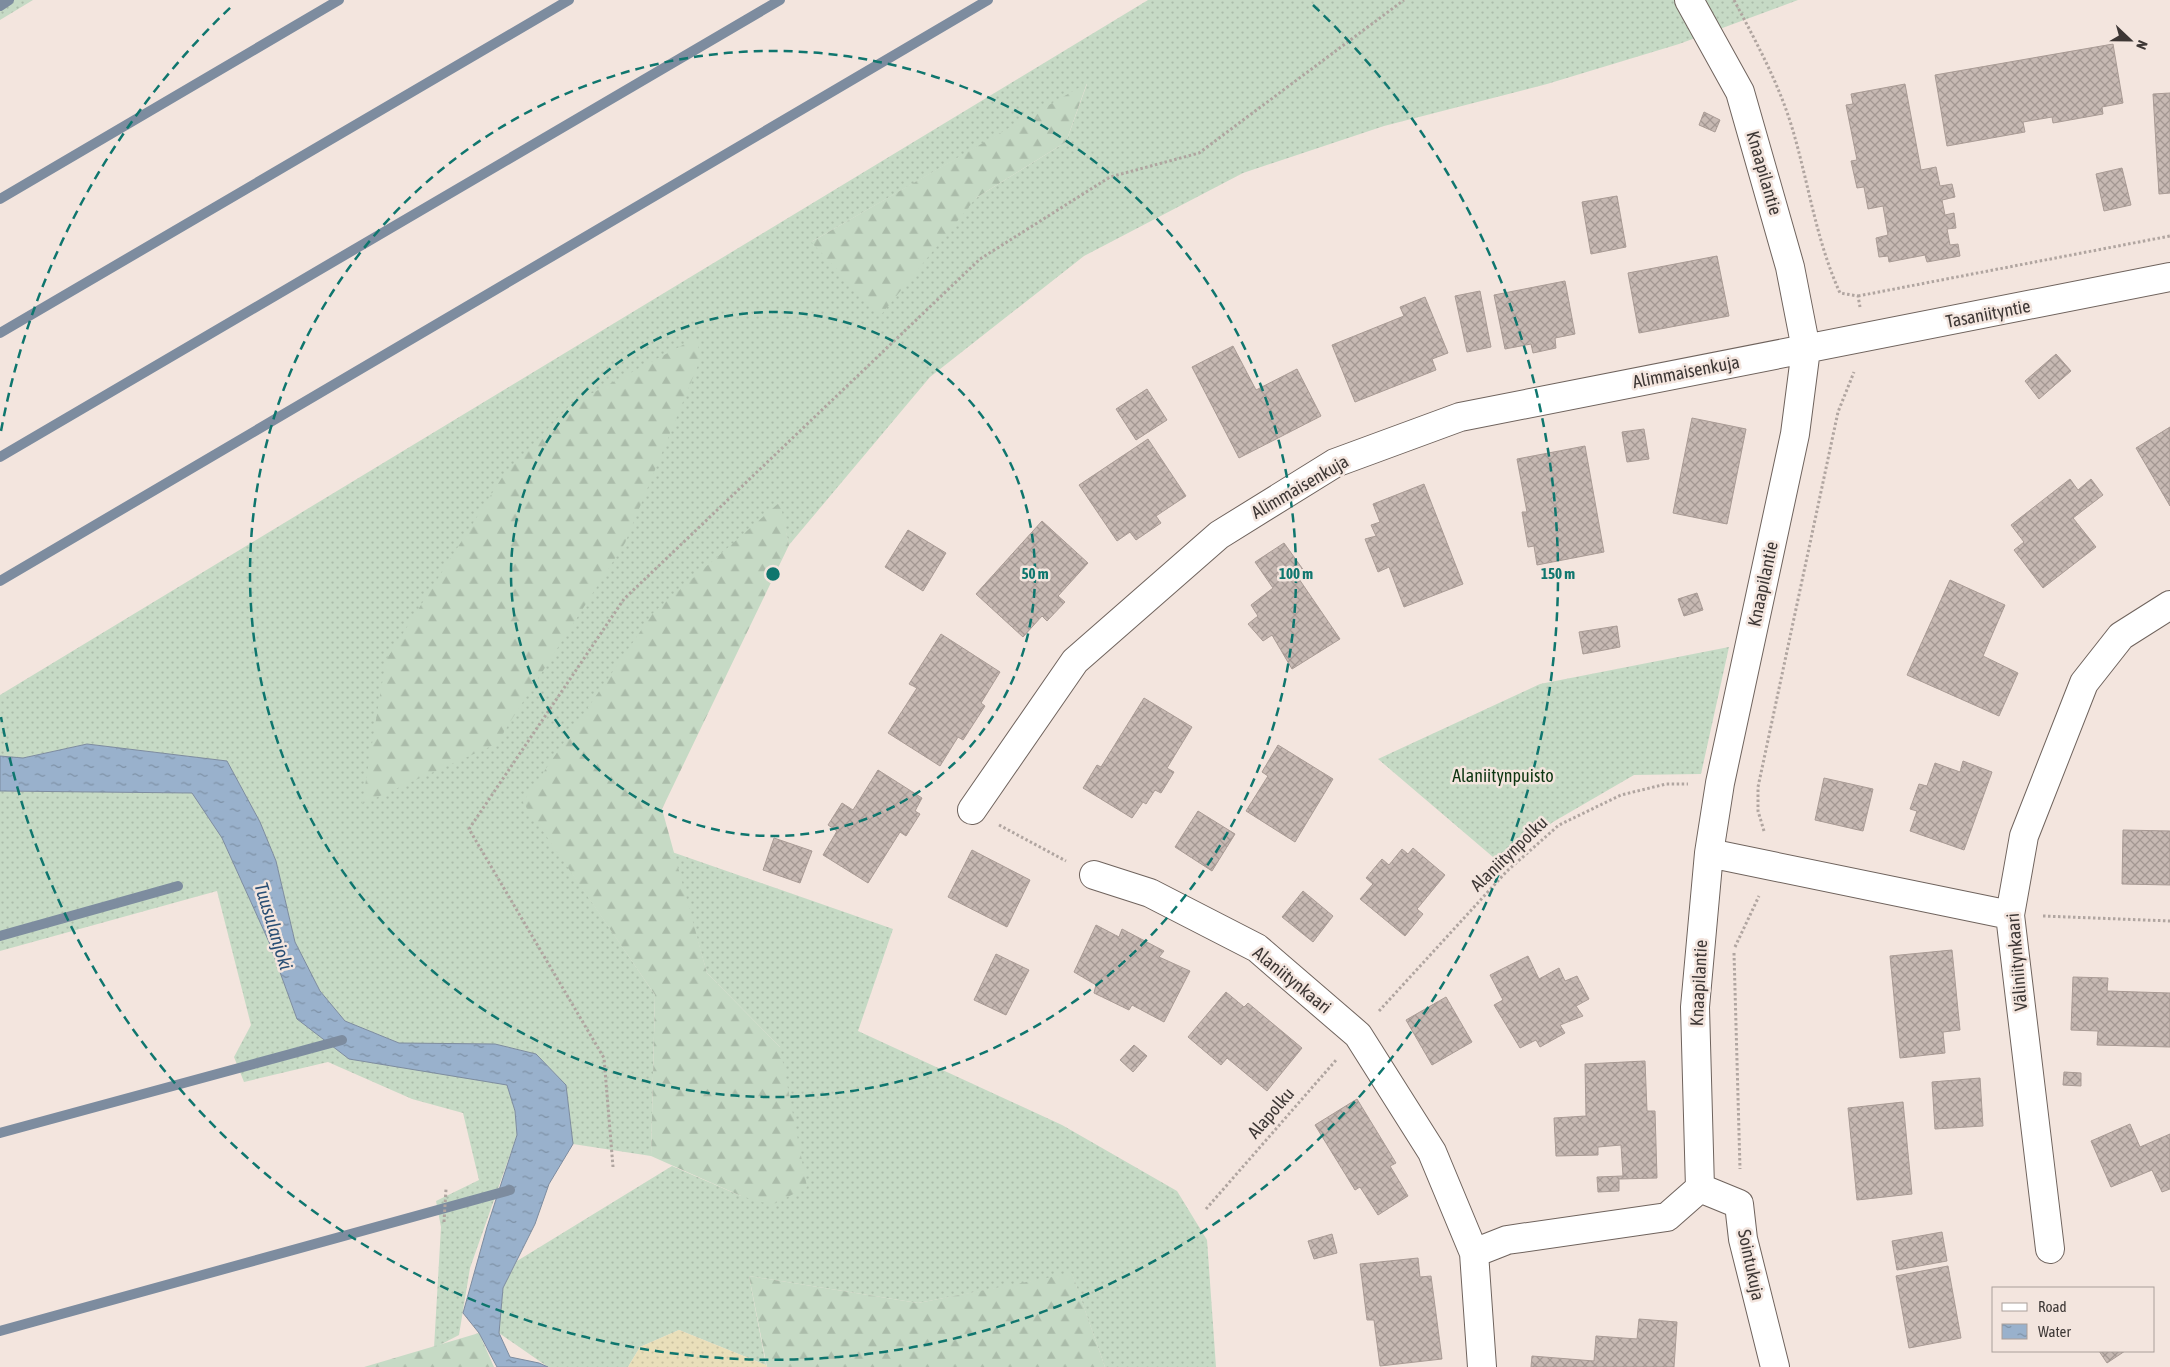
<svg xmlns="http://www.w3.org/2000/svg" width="2170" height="1367" font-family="'Asap Condensed',sans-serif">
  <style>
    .grass { fill: url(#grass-dots); fill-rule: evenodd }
    .forest { fill: url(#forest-firs) }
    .sand { fill: url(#sand-dots) }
    .water { fill: url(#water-ripples); stroke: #7d8c9f }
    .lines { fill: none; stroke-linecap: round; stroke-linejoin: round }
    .stream { stroke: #7d8c9f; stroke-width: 10 }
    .building { fill: url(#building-cross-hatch); stroke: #a99b95 }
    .street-casing { stroke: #6f635d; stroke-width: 30 }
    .path { stroke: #b0a5a0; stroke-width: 3; stroke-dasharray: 2.5 2.5; stroke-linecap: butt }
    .street { stroke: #fff; stroke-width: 28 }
    .ring { fill: none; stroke: #0f766e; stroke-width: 2.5; stroke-dasharray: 9 6 }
    .labels { text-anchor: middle; stroke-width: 5; stroke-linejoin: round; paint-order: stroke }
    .street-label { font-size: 18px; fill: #3d3735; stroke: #f3e5de }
    .park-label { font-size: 18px; fill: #0c3410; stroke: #f3e5de }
    .water-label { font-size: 19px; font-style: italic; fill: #294e74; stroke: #f3e5de }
    .centre { fill: #0f766e; stroke: #f3e5de; stroke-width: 2.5 }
    .ring-label { font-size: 15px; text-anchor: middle; font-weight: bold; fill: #0f766e; stroke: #f3e5de; stroke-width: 5; stroke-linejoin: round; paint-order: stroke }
  </style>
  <defs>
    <pattern id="grass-dots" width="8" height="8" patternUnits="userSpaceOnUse" patternTransform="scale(1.25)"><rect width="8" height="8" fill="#c6dac5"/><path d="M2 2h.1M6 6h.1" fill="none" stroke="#abbcaa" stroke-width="1.8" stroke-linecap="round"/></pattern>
    <pattern id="forest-firs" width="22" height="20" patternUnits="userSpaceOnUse" patternTransform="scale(1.25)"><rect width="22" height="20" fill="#c6dac5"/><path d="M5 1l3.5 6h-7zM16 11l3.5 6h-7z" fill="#abbcaa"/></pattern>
    <pattern id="sand-dots" width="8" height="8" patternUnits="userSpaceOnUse" patternTransform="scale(1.25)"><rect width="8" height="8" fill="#e9dfba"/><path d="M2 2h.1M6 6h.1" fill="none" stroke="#c9c0a0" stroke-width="1.8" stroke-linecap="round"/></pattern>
    <pattern id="water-ripples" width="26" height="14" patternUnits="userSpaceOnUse" patternTransform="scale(1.25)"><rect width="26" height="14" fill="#99b1cc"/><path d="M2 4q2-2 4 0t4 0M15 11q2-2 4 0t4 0" fill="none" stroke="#7e91a6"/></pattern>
    <pattern id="building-cross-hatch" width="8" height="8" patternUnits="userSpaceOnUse" patternTransform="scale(1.25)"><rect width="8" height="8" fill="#c7b9b3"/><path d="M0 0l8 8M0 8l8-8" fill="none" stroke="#a39792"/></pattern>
  </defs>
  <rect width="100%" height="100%" fill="#f3e5de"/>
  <path class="grass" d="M 0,0 L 33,0 L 0,20 Z
    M 1148,0 L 1798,0 L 1679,44 L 1547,84 L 1384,126 L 1243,173 L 1084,256 L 930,377 L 789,545 L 779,503 L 524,802 L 655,995 L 651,1156 L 573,1144 L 566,1085 L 536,1054 L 495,1044 L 399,1043 L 345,1021 L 320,991 L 295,942 L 276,861 L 260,822 L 227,761 L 87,744 L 23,758 L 0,756 L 0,695 ZM 1087,84 L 1066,142 L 976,198 L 811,242 Z
    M 1729,647 L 1701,774 L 1634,775 L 1553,822 L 1500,863 L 1378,759 L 1540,684 Z
    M 0,791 L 192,793 L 222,838 L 269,942 L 297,1019 L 349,1059 L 507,1084 L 515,1111 L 517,1135 L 470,1268 L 459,1335 L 434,1348 L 441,1227 L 436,1201 L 479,1180 L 463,1113 L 412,1099 L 328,1062 L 244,1082 L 234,1057 L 251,1025 L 217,891 L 0,951 Z
    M 672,852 L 893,929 L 858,1031 L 1062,1125 L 1177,1191 L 1207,1240 L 1216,1367 L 1105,1367 L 1072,1274 L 918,1303 L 749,1276 L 766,1365 L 679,1330 L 640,1347 L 628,1367 L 548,1367 L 499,1333 L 503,1288 L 517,1261 L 672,1166 L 741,1196 L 780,1047 L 707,973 Z"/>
  <path class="forest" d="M 1087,83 L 1066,142 L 976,198 L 881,315 L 811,242 Z
    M 696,338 L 701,358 L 625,543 L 496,744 L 362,804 L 386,660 L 503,476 L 570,405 Z
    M 780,502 L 789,545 L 662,809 L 707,973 L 780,1047 L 807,1187 L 772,1205 L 741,1196 L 651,1156 L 655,995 L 523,802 L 653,613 Z
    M 1072,1273 L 1105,1367 L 767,1367 L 749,1276 L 918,1303 Z
    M 479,1333 L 494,1367 L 364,1367 Z"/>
  <path class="sand" d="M 679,1330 L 766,1365 L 767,1367 L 628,1367 L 640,1347 Z"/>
  <path class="water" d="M 87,744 L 227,761 L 260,822 L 276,861 L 295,942 L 320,991 L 345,1021 L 399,1043 L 495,1044 L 536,1054 L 566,1085 L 573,1144 L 549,1184 L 535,1224 L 503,1288 L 499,1333 L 510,1357 L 539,1363 L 548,1367 L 497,1367 L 479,1333 L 463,1313 L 487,1227 L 517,1135 L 515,1111 L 507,1085 L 349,1059 L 297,1019 L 269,942 L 222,838 L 192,793 L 0,791 L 0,756 L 23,758 Z"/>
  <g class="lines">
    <path class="stream" d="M 0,6 L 9,0
      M 0,199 L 339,0
      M 0,333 L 569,0
      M 0,457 L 780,0
      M 0,581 L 988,0
      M 0,936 L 178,886
      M 0,1133 L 342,1040
      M 0,1331 L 510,1190"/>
  </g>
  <path class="building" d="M 2113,44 L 2123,103 L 2102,107 L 2103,114 L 2053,123 L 2052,117 L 2023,122 L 2025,132 L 1947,146 L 1935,75 Z
    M 1905,84 L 1921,170 L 1936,167 L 1940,186 L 1952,184 L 1955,197 L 1942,200 L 1945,215 L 1954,213 L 1956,228 L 1947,229 L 1950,245 L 1958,244 L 1960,256 L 1927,262 L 1925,255 L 1889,262 L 1888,256 L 1879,257 L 1876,238 L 1888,235 L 1883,206 L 1868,209 L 1864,187 L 1857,188 L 1851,161 L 1857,160 L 1846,105 L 1853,104 L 1851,94 Z
    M 2170,93 L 2170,193 L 2159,194 L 2153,94 Z
    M 1704,112 L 1720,120 L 1715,132 L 1699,125 Z
    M 2122,168 L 2131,205 L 2104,211 L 2096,174 Z
    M 1617,196 L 1626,247 L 1591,254 L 1582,202 Z
    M 1717,256 L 1729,316 L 1639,333 L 1628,273 Z
    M 1565,281 L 1575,334 L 1555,338 L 1556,348 L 1533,353 L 1531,344 L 1505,349 L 1494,295 Z
    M 1480,291 L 1491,347 L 1467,352 L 1455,296 Z
    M 1425,297 L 1448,353 L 1432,359 L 1436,370 L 1355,402 L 1332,345 L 1404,316 L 1400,307 Z
    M 1233,346 L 1256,390 L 1297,369 L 1321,416 L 1239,458 L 1192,367 Z
    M 2056,354 L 2071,371 L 2039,399 L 2025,381 Z
    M 1147,389 L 1167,420 L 1136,440 L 1116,409 Z
    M 1692,418 L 1746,429 L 1727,524 L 1673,513 Z
    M 2170,427 L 2170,506 L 2136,448 Z
    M 1644,429 L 1649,459 L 1627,462 L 1622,432 Z
    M 1148,439 L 1186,496 L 1156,516 L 1161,523 L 1136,540 L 1130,532 L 1117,541 L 1079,485 Z
    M 1585,446 L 1604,552 L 1537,565 L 1534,546 L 1528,547 L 1522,512 L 1527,512 L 1517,459 Z
    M 2070,479 L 2078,490 L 2091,479 L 2103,495 L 2073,518 L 2096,547 L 2043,588 L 2014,550 L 2024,542 L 2011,525 Z
    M 1424,484 L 1463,584 L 1404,607 L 1389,567 L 1378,572 L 1365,539 L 1376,536 L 1371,525 L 1380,522 L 1373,504 Z
    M 1042,521 L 1088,563 L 1058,596 L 1065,602 L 1047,621 L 1042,616 L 1023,637 L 976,594 Z
    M 908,530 L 946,553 L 923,591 L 885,567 Z
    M 1284,543 L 1307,575 L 1299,579 L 1340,639 L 1292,669 L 1272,635 L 1263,641 L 1248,624 L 1258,616 L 1251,605 L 1273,588 L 1255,562 Z
    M 1950,580 L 2005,605 L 1983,656 L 2018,673 L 1999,716 L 1907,675 Z
    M 1697,593 L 1703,610 L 1684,616 L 1678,599 Z
    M 1617,626 L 1620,647 L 1583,654 L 1579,632 Z
    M 941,634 L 1000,672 L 981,703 L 985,706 L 963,740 L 958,737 L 940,766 L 888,733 L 917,688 L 909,684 Z
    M 1144,698 L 1192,727 L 1167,768 L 1174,772 L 1161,793 L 1155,790 L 1146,804 L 1143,802 L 1132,818 L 1083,788 L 1097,765 L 1101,767 Z
    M 1278,745 L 1333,779 L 1295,842 L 1246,811 L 1268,776 L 1262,772 Z
    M 1963,761 L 1992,772 L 1964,850 L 1910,831 L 1917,811 L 1910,809 L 1919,784 L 1927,786 L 1935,763 L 1960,772 Z
    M 878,770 L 922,798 L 915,811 L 920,814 L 906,836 L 900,832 L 868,883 L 823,855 L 837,831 L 828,825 L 842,803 L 853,810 Z
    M 1824,778 L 1873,789 L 1863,831 L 1815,820 Z
    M 1198,811 L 1235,834 L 1212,871 L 1175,847 Z
    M 2123,830 L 2170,831 L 2170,885 L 2122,884 Z
    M 774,838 L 812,851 L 800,883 L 763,870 Z
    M 1413,848 L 1445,875 L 1417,909 L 1423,914 L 1405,936 L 1360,899 L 1373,884 L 1366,878 L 1382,859 L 1389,865 L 1402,849 L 1408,854 Z
    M 972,850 L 1030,880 L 1007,927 L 948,897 Z
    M 1303,891 L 1333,916 L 1313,942 L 1282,917 Z
    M 1096,925 L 1119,937 L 1122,929 L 1164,951 L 1159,957 L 1190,971 L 1164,1022 L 1132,1005 L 1129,1010 L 1094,993 L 1096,985 L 1074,972 Z
    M 1952,950 L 1960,1030 L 1943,1032 L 1945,1053 L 1900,1058 L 1890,956 Z
    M 996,954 L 1029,970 L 1006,1015 L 974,1000 Z
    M 1528,956 L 1539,979 L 1559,968 L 1565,981 L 1577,976 L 1589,999 L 1576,1006 L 1583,1016 L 1560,1025 L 1565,1033 L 1540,1047 L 1536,1040 L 1520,1048 L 1494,1005 L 1503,1000 L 1490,975 Z
    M 2073,977 L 2108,978 L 2107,991 L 2170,993 L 2170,1047 L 2097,1045 L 2098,1031 L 2071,1030 Z
    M 1226,992 L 1244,1007 L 1248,1003 L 1302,1048 L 1267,1091 L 1227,1058 L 1221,1065 L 1188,1037 Z
    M 1446,997 L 1472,1042 L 1432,1065 L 1406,1020 Z
    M 1134,1045 L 1147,1056 L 1133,1072 L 1120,1060 Z
    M 1645,1061 L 1647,1111 L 1655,1111 L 1657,1178 L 1619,1179 L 1619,1191 L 1598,1192 L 1597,1177 L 1623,1176 L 1621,1145 L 1598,1147 L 1598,1155 L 1556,1156 L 1554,1118 L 1586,1116 L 1585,1064 Z
    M 2064,1072 L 2081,1073 L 2081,1086 L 2063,1085 Z
    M 1980,1078 L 1983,1126 L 1935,1129 L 1932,1082 Z
    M 1357,1099 L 1396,1163 L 1390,1166 L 1408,1196 L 1378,1215 L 1360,1187 L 1355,1190 L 1315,1125 Z
    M 1903,1102 L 1912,1194 L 1857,1200 L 1848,1108 Z
    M 2130,1124 L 2140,1147 L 2170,1134 L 2170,1189 L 2162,1192 L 2152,1170 L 2111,1187 L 2091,1141 Z
    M 1942,1232 L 1947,1261 L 1897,1270 L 1892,1241 Z
    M 1332,1234 L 1337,1253 L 1314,1259 L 1308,1241 Z
    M 1418,1258 L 1420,1277 L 1431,1276 L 1442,1359 L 1380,1366 L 1374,1320 L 1367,1320 L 1360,1264 Z
    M 1948,1266 L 1961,1338 L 1909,1348 L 1896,1276 Z
    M 1639,1319 L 1677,1322 L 1674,1367 L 1531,1367 L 1532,1356 L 1594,1361 L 1596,1336 L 1637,1339 Z
    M 2099,1351 L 2125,1351 L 2107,1363 Z"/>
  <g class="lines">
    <g class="street-casing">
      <path id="street" d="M 1689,0 L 1740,92 L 1790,267 L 1806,349 L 1795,434 L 1720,783 L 1709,853 L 1695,1007 L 1700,1188
        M 972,810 L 1075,661 L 1219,535 L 1335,463 L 1460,417 L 2170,277
        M 1709,853 L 2010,915
        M 1094,875 L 1150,893 L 1257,948 L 1358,1035 L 1432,1152 L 1474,1253 L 1482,1367
        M 1700,1188 L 1739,1204 L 1743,1239 L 1775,1367
        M 2050,1249 L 2010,915 L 2024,836 L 2084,683 L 2121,636 L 2170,605
        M 1474,1253 L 1507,1240 L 1667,1217 L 1700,1188"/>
    </g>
    <path class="path" d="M 1734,0 C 1755,40 1776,78 1790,121 C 1808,178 1815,238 1840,293 L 1858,296 L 1860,307
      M 1858,296 L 2170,236
      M 999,825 L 1066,861
      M 1764,831 L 1758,811 L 1758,787 L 1838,412 L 1854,372
      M 2043,916 L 2170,921
      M 1735,947 L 1759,896
      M 1734,953 L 1740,1169
      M 1379,1011 L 1507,871 L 1559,825 L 1621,795 L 1666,784 L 1688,784
      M 613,1167 L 604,1058 L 469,829 L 624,599 L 980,259 L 1110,177 L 1199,153 L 1404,0
      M 1206,1209 L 1337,1059
      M 444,1222 L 446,1189"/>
    <use href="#street" class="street"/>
  </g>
  <g class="ring">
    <circle cx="773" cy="574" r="262"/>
    <circle cx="773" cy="574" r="523"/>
    <path d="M1 431A785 785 0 0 1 233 5M1313 5A785 785 0 1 1 1 717"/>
  </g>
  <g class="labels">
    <g class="street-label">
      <text transform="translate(1764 173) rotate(74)" y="6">Knaapilantie</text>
      <text transform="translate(1988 314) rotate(-11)" y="6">Tasaniityntie</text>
      <text transform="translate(1686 372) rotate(-11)" y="6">Alimmaisenkuja</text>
      <text transform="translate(1300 487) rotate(-30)" y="6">Alimmaisenkuja</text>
      <text transform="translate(1763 584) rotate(-78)" y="6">Knaapilantie</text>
      <text transform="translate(1509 854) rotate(-44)" y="6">Alaniitynpolku</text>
      <text transform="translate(2017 962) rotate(-95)" y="6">Väliniitynkaari</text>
      <text transform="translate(1292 980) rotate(39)" y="6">Alaniitynkaari</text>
      <text transform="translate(1699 983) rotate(-87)" y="6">Knaapilantie</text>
      <text transform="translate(1271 1113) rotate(-49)" y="6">Alapolku</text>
      <text transform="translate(1751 1265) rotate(78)" y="6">Sointukuja</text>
    </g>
    <g class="park-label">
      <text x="1503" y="782">Alaniitynpuisto</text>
    </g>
    <g class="water-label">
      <text transform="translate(274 926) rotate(73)" y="7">Tuusulanjoki</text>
    </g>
  </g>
  <circle cx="773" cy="574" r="8" class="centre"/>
  <g class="ring-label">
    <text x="1035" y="579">50 m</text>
    <text x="1296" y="579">100 m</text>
    <text x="1558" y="579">150 m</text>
  </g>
  <rect x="1992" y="1287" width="162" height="65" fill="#f3e5de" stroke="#aa9f9a"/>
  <rect x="2002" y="1303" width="25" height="8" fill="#ffffff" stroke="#aa9f9a"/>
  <text x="2038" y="1312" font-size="15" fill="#3d3735">Road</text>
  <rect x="2002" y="1324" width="25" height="15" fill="url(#water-ripples)" stroke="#aa9f9a"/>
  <text x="2038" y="1337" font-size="15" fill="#3d3735">Water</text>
  <g transform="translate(2130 40) rotate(112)" stroke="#f3e5de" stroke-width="4" paint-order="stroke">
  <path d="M0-4L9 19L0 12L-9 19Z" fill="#3d3735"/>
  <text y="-8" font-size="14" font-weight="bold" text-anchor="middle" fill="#3d3735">N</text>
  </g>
</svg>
